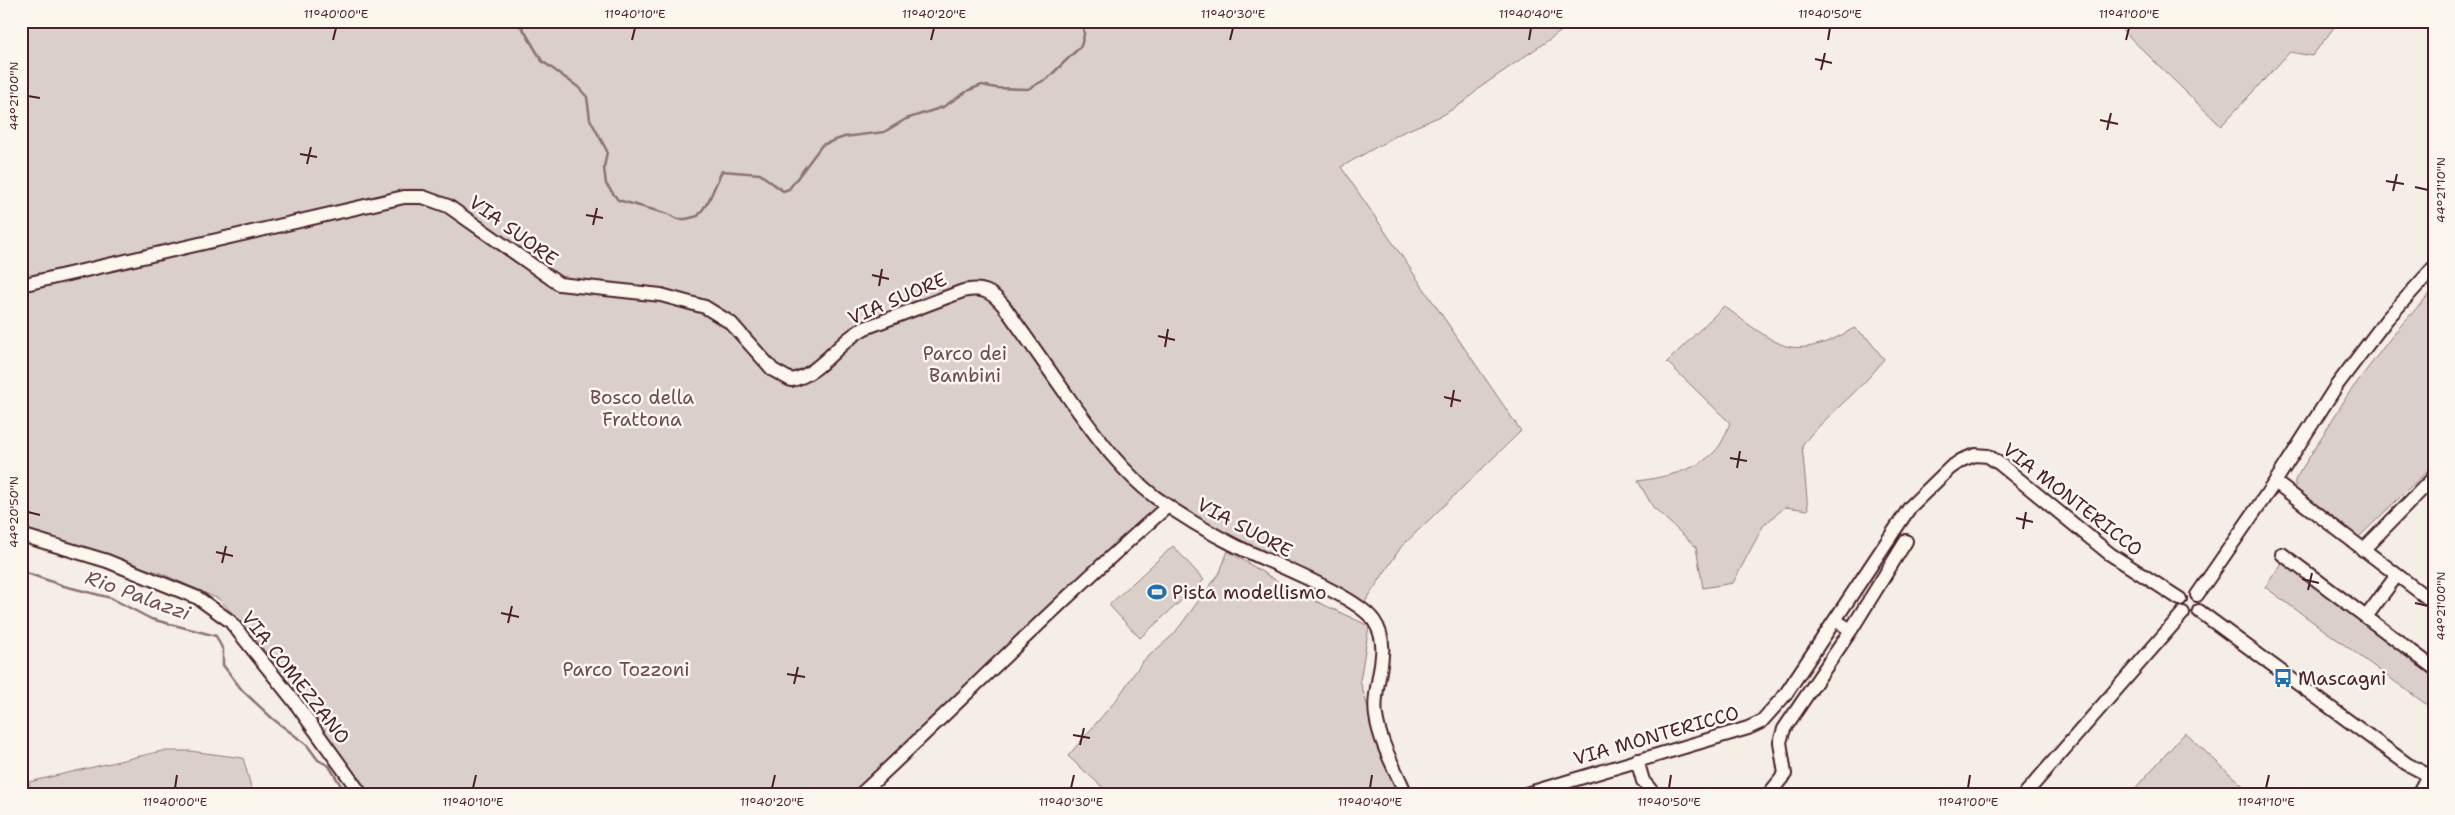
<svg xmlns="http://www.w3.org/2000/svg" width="2455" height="815" font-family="'Shantell Sans',sans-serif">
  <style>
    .green { fill: #dbd0c9; stroke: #92787a }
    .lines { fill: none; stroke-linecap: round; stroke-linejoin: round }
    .stream { stroke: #8d7174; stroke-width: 2.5 }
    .minor-casing { stroke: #4a1f2b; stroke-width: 16 }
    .minor { stroke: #fbf7ec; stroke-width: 12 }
    .ticks { fill: none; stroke: #4a1f2b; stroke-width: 2 }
    .labels { text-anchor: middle; stroke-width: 5; stroke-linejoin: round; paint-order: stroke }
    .street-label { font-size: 19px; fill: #4a1f2b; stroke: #fbf7ec }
    .park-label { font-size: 19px; fill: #6e4b52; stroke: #fbf7ec }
    .poi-label { font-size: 19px; fill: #4a1f2b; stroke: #fbf7ec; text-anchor: start }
    .water-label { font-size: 20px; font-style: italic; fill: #714f56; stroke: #fbf7ec }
    .neatline { fill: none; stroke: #4a1f2b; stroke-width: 2 }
    .ticks-label { font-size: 12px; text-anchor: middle; fill: #4a1f2b }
  </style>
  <rect width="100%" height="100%" fill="#f4eee4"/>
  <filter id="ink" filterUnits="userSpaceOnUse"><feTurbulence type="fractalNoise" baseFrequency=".02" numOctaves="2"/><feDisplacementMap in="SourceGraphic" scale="10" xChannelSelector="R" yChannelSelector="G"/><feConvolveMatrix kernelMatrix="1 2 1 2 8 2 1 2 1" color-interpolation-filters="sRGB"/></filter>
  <g filter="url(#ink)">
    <path class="green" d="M 21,21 L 1576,21 L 1482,86 L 1464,102 L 1443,115 L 1401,133 L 1341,167 L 1521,431 L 1401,547 L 1361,608 L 1165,503 L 1148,515 L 860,794 L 367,794 L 254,636 L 219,599 L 158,572 L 21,537 Z
      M 2113,21 L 2339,21 L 2312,56 L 2290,52 L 2221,126 Z
      M 2434,289 L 2434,464 L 2359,537 L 2295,488 L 2295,480 L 2349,393 L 2396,331 Z
      M 1724,306 C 1739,317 1773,345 1791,347 C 1813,350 1836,339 1854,328 L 1867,338 L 1884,359 C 1861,391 1827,414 1802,445 L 1808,510 L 1785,507 L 1763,526 L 1733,583 L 1703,588 L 1696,547 L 1653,507 L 1638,481 C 1665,477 1703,470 1720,445 C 1724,439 1727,430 1730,423 L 1667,362 Z
      M 1173,546 L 1204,580 L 1140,638 L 1109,605 Z
      M 1228,551 L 1290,589 L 1369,626 L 1360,681 L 1382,755 L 1401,794 L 1110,794 L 1068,756 L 1117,699 L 1142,662 L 1174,634 L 1220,572 Z
      M 2285,559 L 2434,670 L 2434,710 L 2265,587 Z
      M 2185,733 L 2252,794 L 2130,794 Z
      M 162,751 L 190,751 L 243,758 L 253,794 L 32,794 L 29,782 Z"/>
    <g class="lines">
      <path class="stream" d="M 509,21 L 522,27 L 542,61 L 578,87 L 587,97 L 590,119 L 607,151 L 604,168 L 606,184 L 618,200 L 668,214 L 677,219 L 686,219 L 698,216 L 708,202 L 722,171 L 760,174 L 783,191 L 789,189 L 822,145 L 844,137 L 884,132 L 906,119 L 943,107 L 969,90 L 982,85 L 996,88 L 1028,89 L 1048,78 L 1081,46 L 1084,35 L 1083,21
        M 21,571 L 64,586 L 111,598 L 151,619 L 216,636 L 223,650 L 223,665 L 242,690 L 273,719 L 307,745 L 318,760 L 329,766 L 346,794"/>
      <g class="minor-casing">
        <path id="minor" d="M 21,285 L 404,197 L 423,197 L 448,206 L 559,284 L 661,295 L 705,307 L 731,323 L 773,370 L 791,380 C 820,375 838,341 865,328 L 963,291 C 982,287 991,291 1003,305 C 1027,338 1050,371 1073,404 C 1098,438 1121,471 1155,497 C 1180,515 1208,532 1236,546 C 1266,561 1358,596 1374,621 C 1394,650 1371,684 1376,716 C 1380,743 1395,769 1406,794
          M 2275,482 L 2434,603
          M 21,535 L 107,561 L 198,598 L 230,621 L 294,701 L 361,794
          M 2363,550 L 2434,477
          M 2282,554 L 2434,668
          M 2197,595 L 2275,482 L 2337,385 L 2387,319 L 2434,267
          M 2199,611 L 2407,764 L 2430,776
          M 2366,617 L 2397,575
          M 1851,630 L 1906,541
          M 1637,760 L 1643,781 L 1654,794
          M 861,794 C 964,698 1062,598 1168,506
          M 1526,794 L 1748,728 L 1761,722 L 1785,695 L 1910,507 L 1950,468 L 1962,460 L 1975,455 L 1988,456 L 2000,464 L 2110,554 L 2180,599
          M 1769,794 L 1785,774 L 1780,742 L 1784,729 L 1851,630 L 1835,620
          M 2025,794 L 2183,613
          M 2418,794 L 2425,781 L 2434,776"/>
      </g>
      <use href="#minor" class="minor"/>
    </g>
  </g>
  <path class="ticks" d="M 333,40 L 336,28M 632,40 L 635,28M 931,40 L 934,28M 1230,40 L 1233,28M 1529,40 L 1531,28M 1828,40 L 1830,28M 2126,40 L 2129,28M 1815,59 L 1832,63M 1821,70 L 1825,53M 28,96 L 40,98M 2100,120 L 2118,124M 2107,130 L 2111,113M 300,154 L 317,157M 307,164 L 311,147M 2386,181 L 2404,184M 2415,187 L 2428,190M 2393,191 L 2397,174M 586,215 L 603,218M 593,225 L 597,208M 872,275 L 889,279M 879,286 L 882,269M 1158,336 L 1175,340M 1165,347 L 1168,329M 1444,397 L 1461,401M 1451,407 L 1454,390M 1730,458 L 1747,461M 1737,468 L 1740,451M 28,512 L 40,515M 2016,518 L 2033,522M 2023,529 L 2026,512M 216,552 L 233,556M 222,563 L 226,546M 2302,579 L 2319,583M 2308,590 L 2312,573M 2415,603 L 2428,606M 501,613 L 519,617M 508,623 L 512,606M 787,674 L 805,677M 794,684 L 798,667M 1073,735 L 1090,738M 1080,745 L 1084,728M 175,788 L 177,775M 473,788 L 476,775M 772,788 L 775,775M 1071,788 L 1074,775M 1370,788 L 1372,775M 1669,788 L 1671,775M 1968,788 L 1970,775M 2266,788 L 2269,775"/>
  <defs>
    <g id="stadium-bare" transform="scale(1.5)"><path d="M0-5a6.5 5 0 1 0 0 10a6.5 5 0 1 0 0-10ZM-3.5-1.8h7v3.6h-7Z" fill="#1f6fb2" stroke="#fbf7ec" stroke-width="2.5" paint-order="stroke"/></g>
    <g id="bus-bare" transform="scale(1.5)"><path d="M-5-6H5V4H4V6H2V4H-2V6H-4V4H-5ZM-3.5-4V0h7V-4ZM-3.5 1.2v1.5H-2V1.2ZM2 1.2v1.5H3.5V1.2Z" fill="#1f6fb2" stroke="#fbf7ec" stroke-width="2.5" paint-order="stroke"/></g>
  </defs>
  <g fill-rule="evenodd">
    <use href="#stadium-bare" x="1157" y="592"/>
    <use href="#bus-bare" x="2283" y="678"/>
  </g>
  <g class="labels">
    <g class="street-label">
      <text transform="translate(514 230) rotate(36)" y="7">VIA SUORE</text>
      <text transform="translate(897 298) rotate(-23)" y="7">VIA SUORE</text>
      <text transform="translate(2073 499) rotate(38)" y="7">VIA MONTERICCO</text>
      <text transform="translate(1245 527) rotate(28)" y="7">VIA SUORE</text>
      <text transform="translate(296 677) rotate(52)" y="7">VIA COMEZZANO</text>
      <text transform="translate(1656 735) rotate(-16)" y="7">VIA MONTERICCO</text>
    </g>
    <g class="park-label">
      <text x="965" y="360">Parco dei<tspan x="965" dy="22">Bambini</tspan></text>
      <text x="642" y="404">Bosco della<tspan x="642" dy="22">Frattona</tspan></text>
      <text x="626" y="676">Parco Tozzoni</text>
    </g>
    <g class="poi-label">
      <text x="1172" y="599">Pista modellismo</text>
      <text x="2298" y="685">Mascagni</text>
    </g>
    <g class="water-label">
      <text transform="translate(138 595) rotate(20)" y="7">Rio Palazzi</text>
    </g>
  </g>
  <rect width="2455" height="815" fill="none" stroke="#fbf7ec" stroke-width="55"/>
  <rect x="28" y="28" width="2400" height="760" class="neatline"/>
  <g class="ticks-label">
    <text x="336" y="18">11°40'00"E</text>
    <text x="635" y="18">11°40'10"E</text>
    <text x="934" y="18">11°40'20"E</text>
    <text x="1233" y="18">11°40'30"E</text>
    <text x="1531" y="18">11°40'40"E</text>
    <text x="1830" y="18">11°40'50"E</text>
    <text x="2129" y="18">11°41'00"E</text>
    <text transform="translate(14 96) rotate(-90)" y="4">44°21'00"N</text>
    <text transform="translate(2441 190) rotate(-90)" y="4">44°21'10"N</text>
    <text transform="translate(14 512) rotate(-90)" y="4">44°20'50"N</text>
    <text transform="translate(2441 606) rotate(-90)" y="4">44°21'00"N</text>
    <text x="175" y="806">11°40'00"E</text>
    <text x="473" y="806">11°40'10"E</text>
    <text x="772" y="806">11°40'20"E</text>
    <text x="1071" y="806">11°40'30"E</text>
    <text x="1370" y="806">11°40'40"E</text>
    <text x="1669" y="806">11°40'50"E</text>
    <text x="1968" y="806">11°41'00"E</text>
    <text x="2266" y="806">11°41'10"E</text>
  </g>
</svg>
